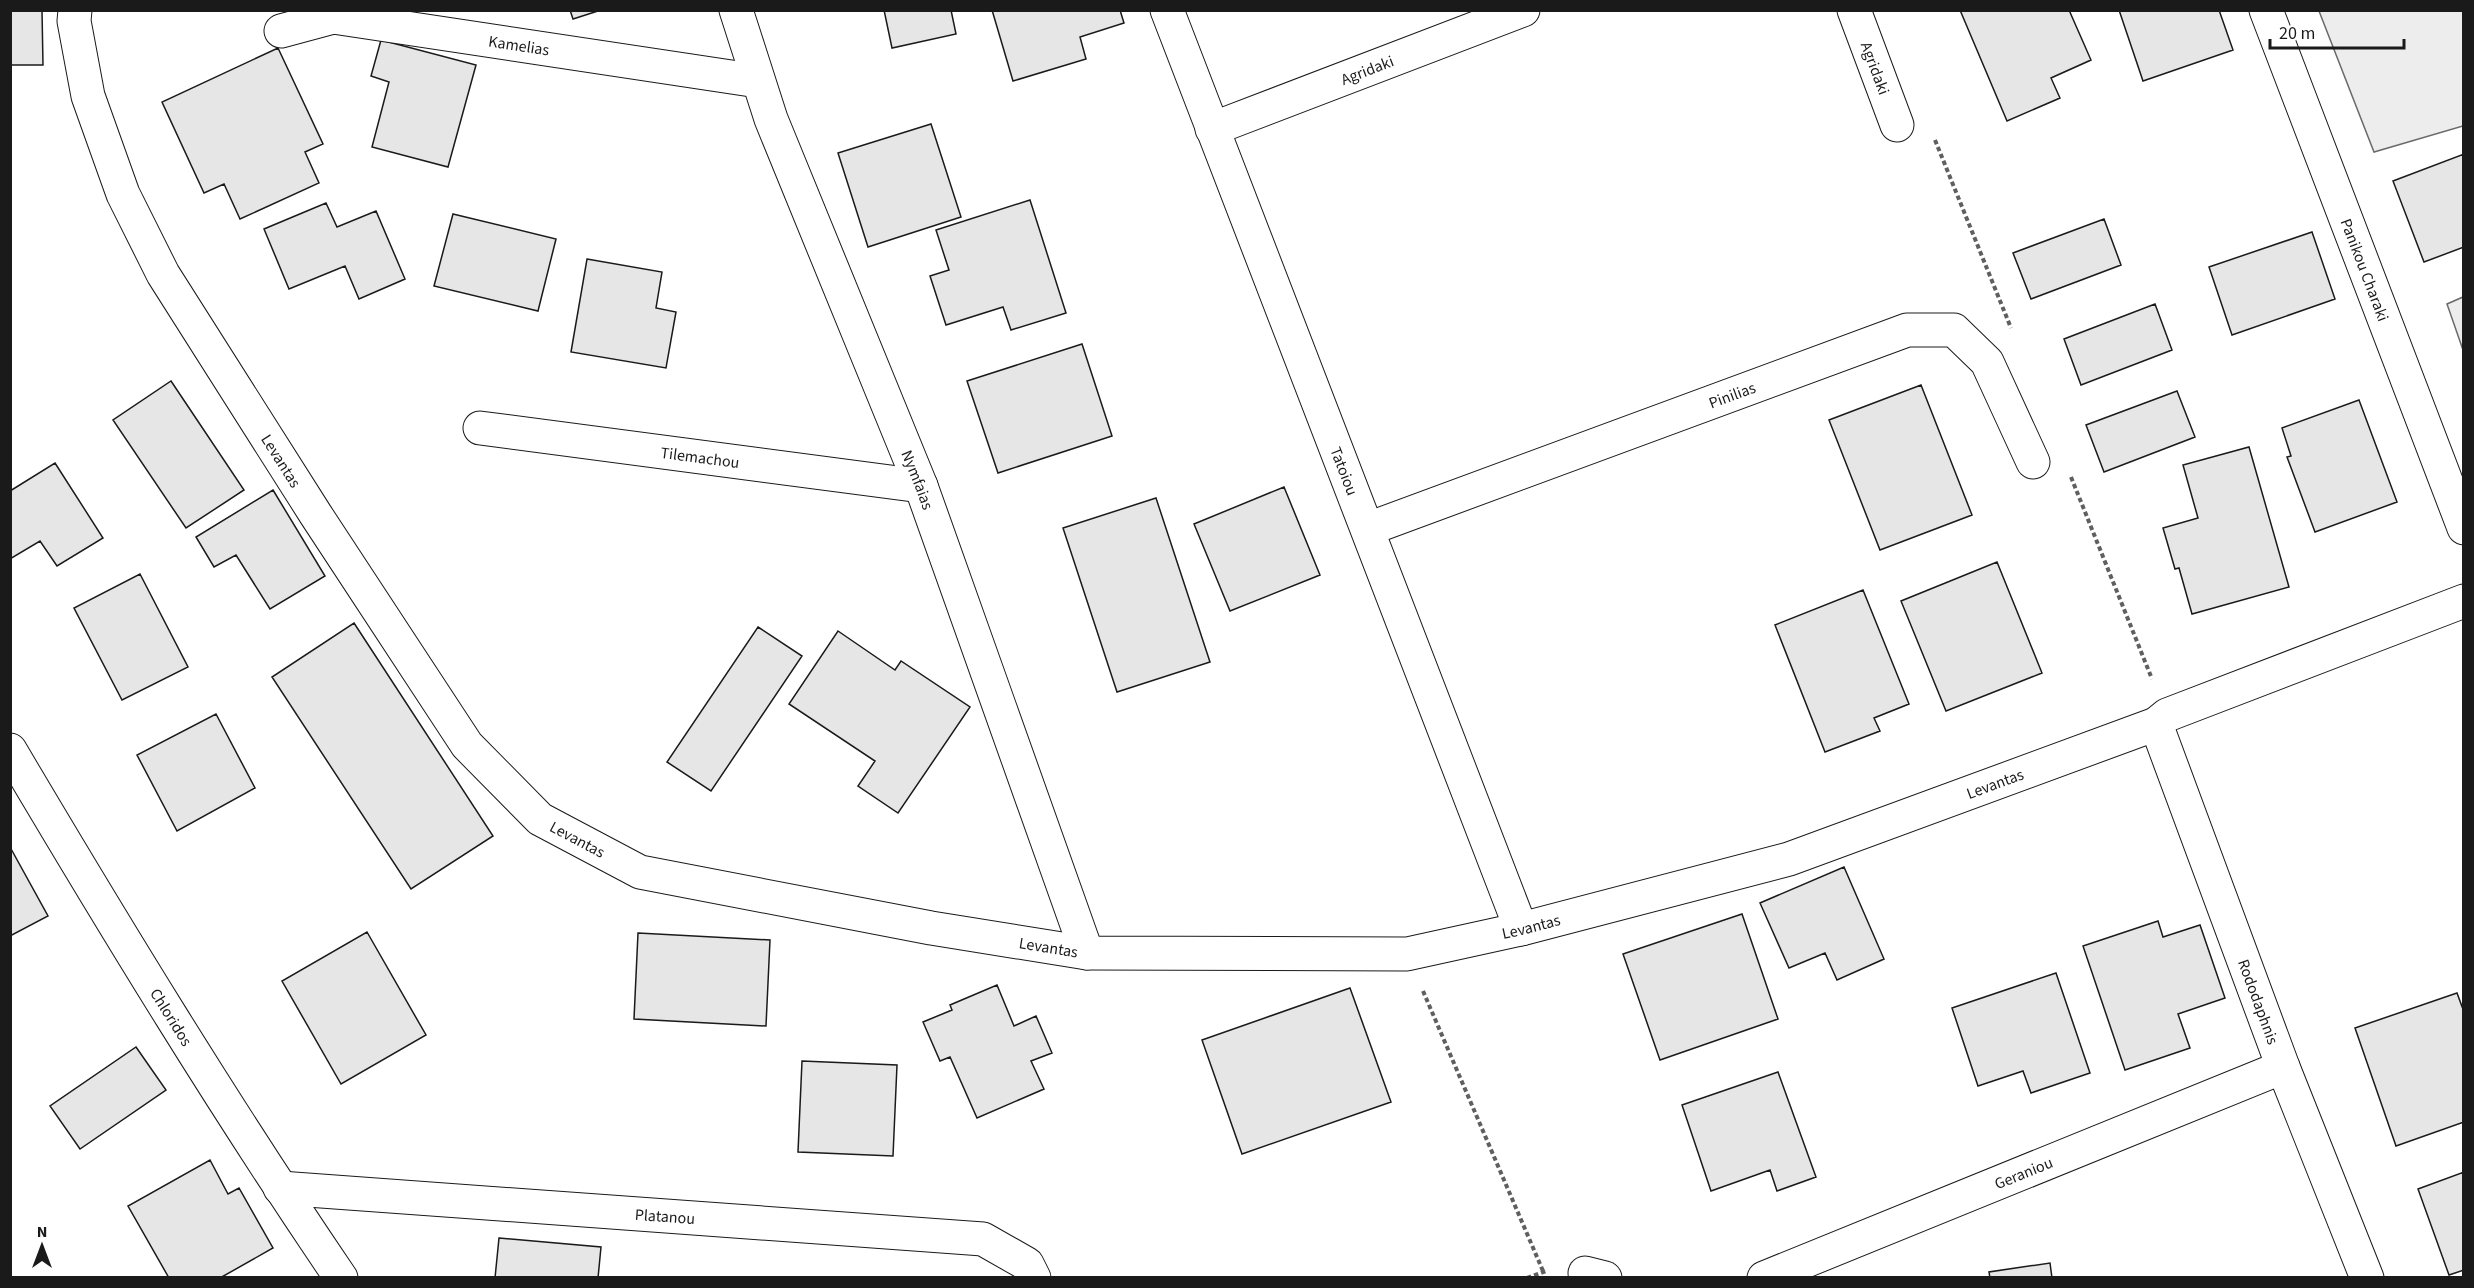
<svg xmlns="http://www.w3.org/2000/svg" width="2474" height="1288" font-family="'Source Sans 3',sans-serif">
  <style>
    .built { fill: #ededed; stroke: #6a6a6a; stroke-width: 1.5 }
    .building { fill: #e6e6e6; stroke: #1a1a1a; stroke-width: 1.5 }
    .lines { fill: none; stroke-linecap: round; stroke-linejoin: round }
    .minor-casing { stroke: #1a1a1a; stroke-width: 35 }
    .path { stroke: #5f5f5f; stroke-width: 4; stroke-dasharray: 4.5 3; stroke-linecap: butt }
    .minor { stroke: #fff; stroke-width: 33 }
    .labels { text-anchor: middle; stroke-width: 4.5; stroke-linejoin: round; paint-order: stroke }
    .street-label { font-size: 16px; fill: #1a1a1a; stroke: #fff }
  </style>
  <rect width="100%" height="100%" fill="#fff"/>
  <path class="built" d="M 2319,11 L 2463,11 L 2463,126 L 2374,152 Z
    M 2463,297 L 2463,350 L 2447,304 Z"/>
  <path class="building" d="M 10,10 L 42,10 L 43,65 L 10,65 Z
    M 570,10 L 601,10 L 573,19 Z
    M 884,10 L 951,10 L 956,34 L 892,48 Z
    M 992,10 L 1120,10 L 1124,23 L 1080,37 L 1086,59 L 1013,81 Z
    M 1960,10 L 2069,10 L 2091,60 L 2051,78 L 2060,98 L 2007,121 Z
    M 2119,10 L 2219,10 L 2233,50 L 2143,81 Z
    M 381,40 L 476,65 L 448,167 L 372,147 L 389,82 L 371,76 Z
    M 278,48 L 323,144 L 305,152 L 319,183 L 240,219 L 224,184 L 204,193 L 162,102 Z
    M 931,124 L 961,217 L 868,247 L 838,153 Z
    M 2464,154 L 2464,247 L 2424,262 L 2393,181 Z
    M 1030,200 L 1066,313 L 1011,330 L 1003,307 L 946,325 L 930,276 L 949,270 L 936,230 Z
    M 326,203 L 337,227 L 376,211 L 405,279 L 359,299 L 345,266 L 289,289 L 264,229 Z
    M 453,214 L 556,239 L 538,311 L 434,286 Z
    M 2104,219 L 2121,265 L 2031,299 L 2013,253 Z
    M 2312,232 L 2335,299 L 2232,335 L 2209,267 Z
    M 587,259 L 662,272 L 656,308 L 676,312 L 666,368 L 571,352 Z
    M 2155,304 L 2172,350 L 2081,385 L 2064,339 Z
    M 1082,344 L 1112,436 L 998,473 L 967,381 Z
    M 171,381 L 244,490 L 186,528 L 113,420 Z
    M 1921,385 L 1972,515 L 1880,550 L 1829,420 Z
    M 2177,391 L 2195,437 L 2104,472 L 2086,425 Z
    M 2359,400 L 2397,502 L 2315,532 L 2287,457 L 2291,456 L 2282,428 Z
    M 2249,447 L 2289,587 L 2192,614 L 2179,568 L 2175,569 L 2163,528 L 2198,518 L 2183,465 Z
    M 55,463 L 103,538 L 57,566 L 40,541 L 10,559 L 10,491 Z
    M 1284,487 L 1320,575 L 1230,611 L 1194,524 Z
    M 273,490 L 325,576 L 270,609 L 236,555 L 214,567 L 196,537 Z
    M 1156,498 L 1210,662 L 1117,692 L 1063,528 Z
    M 1997,562 L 2042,673 L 1946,711 L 1901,601 Z
    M 140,574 L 188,667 L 122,700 L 74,608 Z
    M 1863,590 L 1909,704 L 1874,718 L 1880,731 L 1825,752 L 1775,625 Z
    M 354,623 L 493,836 L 411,889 L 272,677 Z
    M 758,627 L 802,656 L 711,791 L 667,762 Z
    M 838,631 L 895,670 L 901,661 L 970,707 L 898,813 L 858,786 L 875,761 L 789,704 Z
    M 216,714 L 255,788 L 177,831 L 137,755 Z
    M 10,847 L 48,916 L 10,936 Z
    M 1844,867 L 1884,959 L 1837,980 L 1825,953 L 1789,968 L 1760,903 Z
    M 1742,914 L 1778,1019 L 1660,1060 L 1623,954 Z
    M 2158,921 L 2163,937 L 2200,925 L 2225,998 L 2178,1014 L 2190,1048 L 2125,1070 L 2083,946 Z
    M 367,932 L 426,1035 L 341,1084 L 282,981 Z
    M 638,933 L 770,940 L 766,1026 L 634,1019 Z
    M 2056,973 L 2090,1073 L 2031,1093 L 2023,1071 L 1978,1086 L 1952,1008 Z
    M 997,985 L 1014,1026 L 1036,1016 L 1052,1053 L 1031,1061 L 1044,1089 L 977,1118 L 950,1057 L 940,1061 L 923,1022 L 952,1010 L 950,1005 Z
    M 1350,988 L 1391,1102 L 1242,1154 L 1202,1040 Z
    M 2457,993 L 2464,1012 L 2464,1122 L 2396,1146 L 2355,1028 Z
    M 136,1047 L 166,1090 L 80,1149 L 50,1106 Z
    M 802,1061 L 897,1065 L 893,1156 L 798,1152 Z
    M 1778,1072 L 1816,1177 L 1777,1191 L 1770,1170 L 1711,1191 L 1682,1105 Z
    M 210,1160 L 228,1194 L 239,1188 L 273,1248 L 220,1278 L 169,1278 L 128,1206 Z
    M 2464,1172 L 2464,1270 L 2449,1275 L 2418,1189 Z
    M 499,1238 L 601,1247 L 598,1278 L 495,1278 Z
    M 2050,1263 L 2052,1278 L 1990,1278 L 1989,1272 Z"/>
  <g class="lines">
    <g class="minor-casing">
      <g id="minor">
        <path id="s1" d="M 75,10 L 74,21 L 88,96 L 123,194 L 163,274 L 316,515 L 467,745 L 540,819 L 640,872 L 931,928 L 1087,953 L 1407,954 L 1521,929 L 1789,859 L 2156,724 L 2167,715 L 2464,601"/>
        <path id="s2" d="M 736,10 L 771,119 L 921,486 L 1087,953"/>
        <path id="s3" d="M 1167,10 L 1521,929"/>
        <path id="s4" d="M 1854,10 L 1897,125"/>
        <path id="s5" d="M 2266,10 L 2464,528"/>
        <path id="s6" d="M 281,31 L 333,17 L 758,81"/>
        <path id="s7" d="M 1212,129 L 1523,10"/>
        <path id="s8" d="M 480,428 L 921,486"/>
        <path id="s9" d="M 1368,529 L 1907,330 L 1954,330 L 1987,362 L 2033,462"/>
        <path id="s10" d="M 2156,724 L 2283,1067 L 2367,1278"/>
        <path id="s11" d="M 10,750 C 116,929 224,1106 341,1278"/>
        <path id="s12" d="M 280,1188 L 983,1239 L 1027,1264 L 1034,1278"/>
        <path d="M 1585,1273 L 1605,1278"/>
        <path id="s13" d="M 1764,1278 L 2283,1067"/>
      </g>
    </g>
    <path class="path" d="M 1935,140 L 2011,328
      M 2071,477 L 2152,679
      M 1423,991 L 1543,1271
      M 1527,1278 L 1546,1271"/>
    <use href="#minor" class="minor"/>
  </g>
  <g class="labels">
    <g class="street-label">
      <text dy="6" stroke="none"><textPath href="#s6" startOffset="242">Kamelias</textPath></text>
      <text dy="6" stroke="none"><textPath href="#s4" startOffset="62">Agridaki</textPath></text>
      <text dy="6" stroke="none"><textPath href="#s7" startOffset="166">Agridaki</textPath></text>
      <text dy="6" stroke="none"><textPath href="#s5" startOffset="278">Panikou Charaki</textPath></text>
      <text dy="6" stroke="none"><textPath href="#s9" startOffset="388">Pinilias</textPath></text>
      <text dy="6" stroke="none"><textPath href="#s8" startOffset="222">Tilemachou</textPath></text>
      <text dy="6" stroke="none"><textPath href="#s1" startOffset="502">Levantas</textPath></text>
      <text dy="6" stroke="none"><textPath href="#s3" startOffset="494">Tatoiou</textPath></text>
      <text dy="6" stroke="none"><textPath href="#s2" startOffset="504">Nymfaias</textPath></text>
      <text dy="6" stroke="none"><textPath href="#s1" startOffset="2446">Levantas</textPath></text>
      <text dy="6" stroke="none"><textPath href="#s1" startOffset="988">Levantas</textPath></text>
      <text dy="6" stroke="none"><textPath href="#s1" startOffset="1960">Levantas</textPath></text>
      <text dy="6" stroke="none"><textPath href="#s1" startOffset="1474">Levantas</textPath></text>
      <text dy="6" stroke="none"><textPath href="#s10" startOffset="296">Rododaphnis</textPath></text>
      <text dy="6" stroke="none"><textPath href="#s11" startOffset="312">Chloridos</textPath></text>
      <text dy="6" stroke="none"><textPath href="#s13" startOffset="280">Geraniou</textPath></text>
      <text dy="6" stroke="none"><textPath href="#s12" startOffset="386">Platanou</textPath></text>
    </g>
  </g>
  <rect width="2474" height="1288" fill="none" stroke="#1a1a1a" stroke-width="24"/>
  <g transform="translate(42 1246)" stroke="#ffffff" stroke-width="4.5" paint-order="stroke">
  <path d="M0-4.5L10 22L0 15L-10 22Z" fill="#1a1a1a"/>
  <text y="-9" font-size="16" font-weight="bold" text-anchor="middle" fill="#1a1a1a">N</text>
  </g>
  <path d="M2270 39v9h134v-9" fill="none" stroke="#1a1a1a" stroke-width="3"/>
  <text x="2279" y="39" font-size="18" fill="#1a1a1a" stroke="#ffffff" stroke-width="4.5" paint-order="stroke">20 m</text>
</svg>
